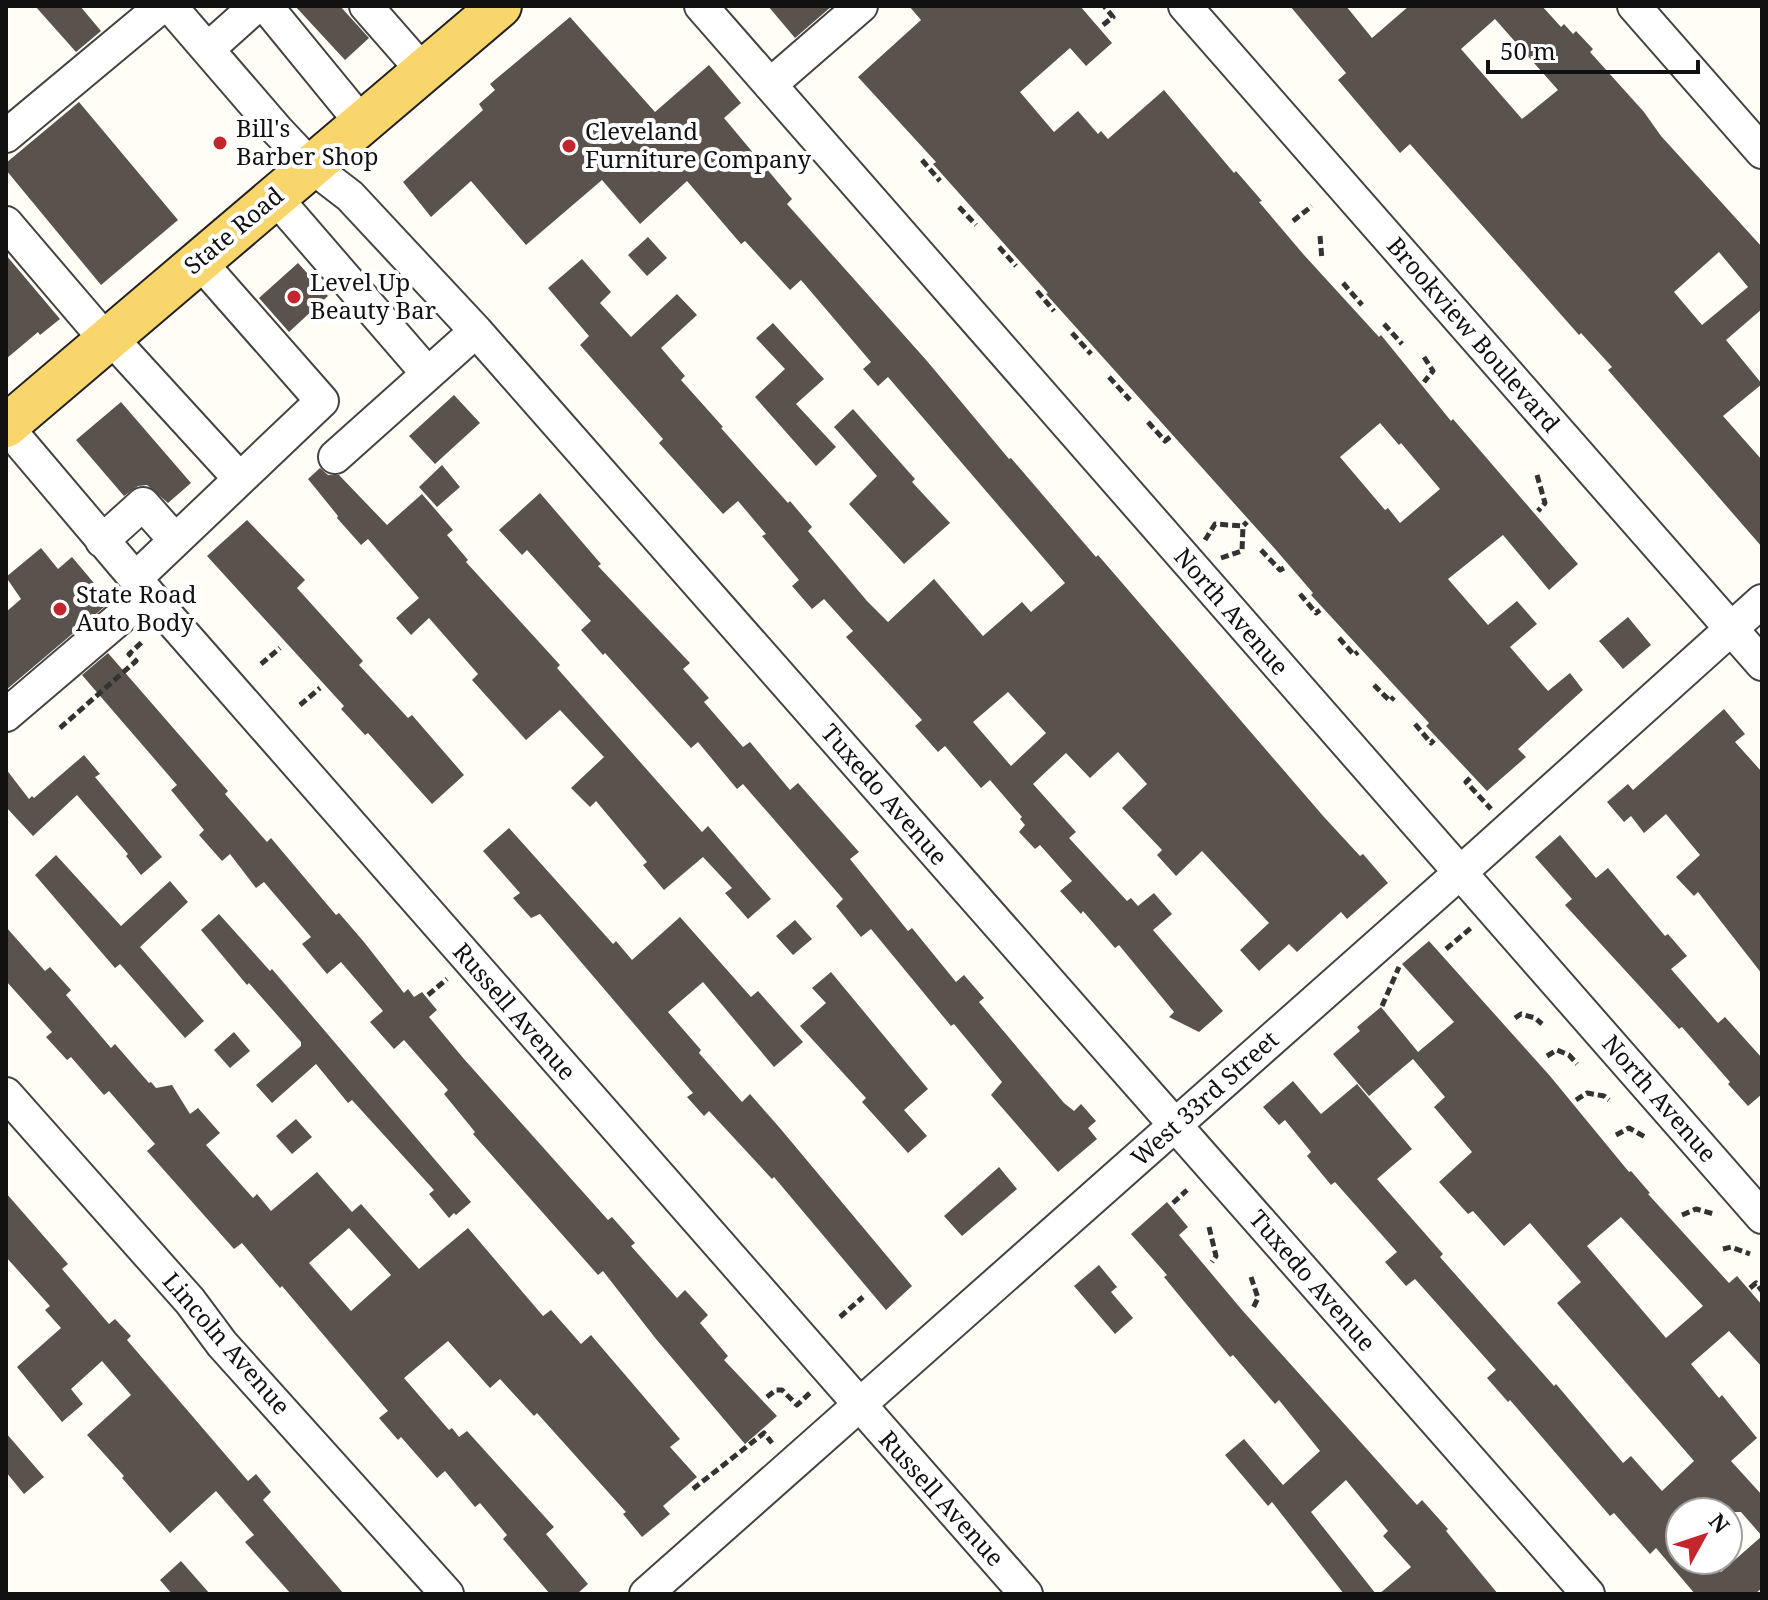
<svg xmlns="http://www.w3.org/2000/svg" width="1768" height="1600" font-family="'Noto Serif',serif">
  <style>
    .building { fill: #5a524d; fill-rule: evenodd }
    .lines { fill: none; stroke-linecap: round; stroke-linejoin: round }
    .minor-casing { stroke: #444; stroke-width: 36 }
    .major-casing { stroke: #222; stroke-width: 46 }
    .path { stroke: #333; stroke-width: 5; stroke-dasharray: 8 4; stroke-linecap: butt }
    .minor { stroke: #fff; stroke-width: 32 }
    .major { stroke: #f9d66b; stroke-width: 42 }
    .poi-dot { fill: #c4262e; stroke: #fff; stroke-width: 3 }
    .labels { text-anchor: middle; stroke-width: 8; stroke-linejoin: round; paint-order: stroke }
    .poi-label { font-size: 24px; fill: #111; stroke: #fff; text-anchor: start }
    .street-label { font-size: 24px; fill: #111; stroke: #fff }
  </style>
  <rect width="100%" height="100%" fill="#fffdf5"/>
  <path class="building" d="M 35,6 L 80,6 L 101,31 L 76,52 Z
    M 295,6 L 340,6 L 369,38 L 345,60 Z
    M 768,6 L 832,6 L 795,38 Z
    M 909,6 L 1080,6 L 1112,43 L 1086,66 L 1070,48 L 1020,92 L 1054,132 L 1078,111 L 1098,134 L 1101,131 L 1108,139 L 1164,90 L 1234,173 L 1236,171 L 1262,201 L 1259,202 L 1304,255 L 1379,337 L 1381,335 L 1451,421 L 1453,419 L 1578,564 L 1549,590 L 1503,535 L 1448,579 L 1488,625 L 1517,601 L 1537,624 L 1510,647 L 1548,691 L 1570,673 L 1583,690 L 1518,749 L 1526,757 L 1487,791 L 1426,726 L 1429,723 L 1311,595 L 1313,593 L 1276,550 L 1046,294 L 1048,293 L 933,164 L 936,162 L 858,77 L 921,20 ZM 1380,423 L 1399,445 L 1401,443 L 1440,489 L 1400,523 L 1388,508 L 1385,510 L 1340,457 Z
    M 1290,6 L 1346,6 L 1372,38 L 1409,6 L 1542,6 L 1561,27 L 1564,24 L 1573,34 L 1576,31 L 1593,49 L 1590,52 L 1644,112 L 1661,136 L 1762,247 L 1762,309 L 1726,340 L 1762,384 L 1723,416 L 1762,460 L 1762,547 L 1608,370 L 1612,367 L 1581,333 L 1579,335 L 1410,144 L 1400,153 L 1338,80 L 1346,73 ZM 1495,19 L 1558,90 L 1522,119 L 1461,49 ZM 1719,252 L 1748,287 L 1702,325 L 1674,292 Z
    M 570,17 L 655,112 L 709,65 L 741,103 L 724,118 L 792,199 L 787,204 L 927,361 L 1009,459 L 1011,458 L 1096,557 L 1098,555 L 1324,817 L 1360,856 L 1363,854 L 1388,883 L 1347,919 L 1341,912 L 1297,952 L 1289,944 L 1259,971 L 1240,950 L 1269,923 L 1202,851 L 1176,876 L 1157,855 L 1162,850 L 1122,808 L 1147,784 L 1118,752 L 1090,778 L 1066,753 L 1033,784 L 1076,832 L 1069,838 L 1127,901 L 1131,898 L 1138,906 L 1154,893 L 1172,914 L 1153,930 L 1223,1011 L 1199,1032 L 1169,1017 L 1174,1012 L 1119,945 L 1115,948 L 1083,911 L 1081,914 L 1060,891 L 1072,881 L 1040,845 L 1035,849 L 1019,832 L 1025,825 L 1020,819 L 1022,817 L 990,780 L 981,788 L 945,746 L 938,752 L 915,726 L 922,720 L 846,637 L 853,631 L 824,599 L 812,609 L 792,586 L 799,580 L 762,536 L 766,534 L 738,501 L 723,514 L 659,443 L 663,439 L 580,345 L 589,336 L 548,288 L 582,259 L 611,292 L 600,303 L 631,337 L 677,294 L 697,315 L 661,348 L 685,376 L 681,380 L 723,427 L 721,428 L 788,503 L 790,501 L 812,527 L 808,531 L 867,601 L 888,622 L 934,579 L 983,636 L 1022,602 L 1031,612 L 1065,583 L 888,377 L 878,386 L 863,369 L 871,362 L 801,280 L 790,290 L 745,241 L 741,244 L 687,181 L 640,224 L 602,180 L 526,245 L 471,181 L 431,217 L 403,182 L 483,110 L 479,104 L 495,90 L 490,84 ZM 1008,692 L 1046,733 L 1011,766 L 973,722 Z
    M 79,102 L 178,220 L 101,285 L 6,170 L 6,163 Z
    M 648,237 L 667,258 L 647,276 L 628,255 Z
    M 6,255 L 60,319 L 40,335 L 38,332 L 6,359 Z
    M 298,263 L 328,296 L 289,332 L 259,298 Z
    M 773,323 L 824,379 L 796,404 L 836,447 L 816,466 L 755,397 L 785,369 L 756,338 Z
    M 454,395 L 480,423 L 435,464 L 409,436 Z
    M 121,402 L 191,483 L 168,503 L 147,485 L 138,486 L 124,496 L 76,440 Z
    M 853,409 L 915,479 L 912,482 L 950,523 L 904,564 L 849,504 L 877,476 L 834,427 Z
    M 442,465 L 460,487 L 437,507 L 419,487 Z
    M 320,468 L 328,475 L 339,475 L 387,525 L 422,494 L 453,530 L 447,535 L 468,560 L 466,562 L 560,665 L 557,668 L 702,832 L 708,826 L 771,899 L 748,919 L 725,893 L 732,888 L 703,857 L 664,890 L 643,865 L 647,862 L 596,801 L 590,807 L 571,788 L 604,757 L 560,710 L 526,740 L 472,680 L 478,674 L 429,618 L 411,635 L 396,618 L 419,598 L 368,539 L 361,545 L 337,518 L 338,516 L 308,479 Z
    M 540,493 L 601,564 L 598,566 L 690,663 L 683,669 L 709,698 L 704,702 L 743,747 L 750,742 L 790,790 L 798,783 L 859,852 L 850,859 L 908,931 L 912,928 L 956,982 L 964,975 L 984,998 L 979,1002 L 1064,1103 L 1074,1111 L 1081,1104 L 1096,1121 L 1088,1128 L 1097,1139 L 1058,1172 L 991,1095 L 1002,1082 L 954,1024 L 951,1026 L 871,929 L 861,937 L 836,906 L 843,899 L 743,784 L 737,789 L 698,742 L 691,748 L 605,653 L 603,655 L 581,630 L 591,621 L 527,550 L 522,555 L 499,530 Z
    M 247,520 L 305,580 L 297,588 L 363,661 L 359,665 L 408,718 L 412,715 L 464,775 L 432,804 L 368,733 L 365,735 L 341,709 L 344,706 L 207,556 Z
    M 41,548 L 58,569 L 72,557 L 110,602 L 6,690 L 6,612 L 21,599 L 6,577 Z
    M 1628,617 L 1651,645 L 1623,669 L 1599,641 Z
    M 108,653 L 228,791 L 225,794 L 267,842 L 271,838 L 336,915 L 339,913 L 364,942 L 404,993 L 408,989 L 414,997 L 422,992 L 437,1010 L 429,1017 L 464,1059 L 608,1220 L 612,1217 L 635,1243 L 631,1246 L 677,1298 L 685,1290 L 708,1315 L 700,1323 L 728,1356 L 724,1360 L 777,1416 L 745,1444 L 656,1339 L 603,1271 L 598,1275 L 473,1134 L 475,1132 L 444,1094 L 448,1090 L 404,1040 L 394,1049 L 370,1022 L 383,1011 L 341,962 L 327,974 L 302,944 L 311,937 L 264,882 L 256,888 L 230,854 L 222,861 L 199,835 L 204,830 L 171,790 L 177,785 L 82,675 Z
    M 1724,709 L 1745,734 L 1735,742 L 1762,772 L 1762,974 L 1698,892 L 1694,896 L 1676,877 L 1700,855 L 1666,814 L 1644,833 L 1631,816 L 1624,822 L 1607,802 L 1628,784 L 1633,790 Z
    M 84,755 L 100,774 L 95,777 L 162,857 L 141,875 L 126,856 L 128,854 L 77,795 L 33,836 L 6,807 L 6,769 L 29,799 L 32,796 L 34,798 Z
    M 509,828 L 613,944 L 616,941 L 632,960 L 680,917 L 751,997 L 758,991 L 803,1042 L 774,1067 L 703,982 L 668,1012 L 701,1050 L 699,1053 L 742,1102 L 750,1094 L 779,1127 L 912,1286 L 886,1310 L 774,1177 L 772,1179 L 709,1111 L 704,1116 L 687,1097 L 693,1093 L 540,914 L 531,918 L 513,898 L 520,893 L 483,851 Z
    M 1560,835 L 1596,878 L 1608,868 L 1665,936 L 1668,934 L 1687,956 L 1671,969 L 1718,1023 L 1725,1017 L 1762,1058 L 1762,1094 L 1748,1106 L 1728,1084 L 1730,1082 L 1682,1027 L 1679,1029 L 1565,905 L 1572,899 L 1535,857 Z
    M 56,855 L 121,926 L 170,881 L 188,902 L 140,947 L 204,1021 L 185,1038 L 120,964 L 115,968 L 35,875 Z
    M 219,914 L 270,971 L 272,969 L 471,1202 L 456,1215 L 454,1213 L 449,1218 L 429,1194 L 434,1190 L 352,1100 L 348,1103 L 316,1064 L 272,1103 L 256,1085 L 301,1046 L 301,1042 L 249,983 L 247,985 L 201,930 Z
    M 795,920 L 812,939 L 793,955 L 776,936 Z
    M 6,927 L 45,971 L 50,967 L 71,990 L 66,995 L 111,1048 L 115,1044 L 149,1083 L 151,1082 L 156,1088 L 172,1085 L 190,1114 L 198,1108 L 220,1133 L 206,1145 L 253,1198 L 257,1194 L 271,1211 L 317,1172 L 352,1212 L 361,1204 L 419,1269 L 468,1228 L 543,1316 L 551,1310 L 581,1344 L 591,1335 L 680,1439 L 670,1447 L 697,1477 L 663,1506 L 670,1514 L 642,1537 L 623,1514 L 626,1512 L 537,1413 L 534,1416 L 500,1379 L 490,1388 L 448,1341 L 404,1378 L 449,1430 L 452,1428 L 459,1437 L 467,1431 L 554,1527 L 546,1534 L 588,1584 L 577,1594 L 550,1594 L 503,1539 L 507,1535 L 480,1503 L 475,1507 L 445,1471 L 437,1478 L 401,1437 L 398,1440 L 379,1418 L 388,1411 L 282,1286 L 280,1288 L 242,1243 L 234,1249 L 147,1151 L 155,1144 L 109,1091 L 104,1095 L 71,1057 L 67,1060 L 46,1037 L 52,1032 L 6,981 ZM 349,1228 L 391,1275 L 351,1311 L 309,1263 Z
    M 1429,941 L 1550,1076 L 1629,1172 L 1631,1171 L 1650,1193 L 1648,1194 L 1729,1283 L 1737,1276 L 1762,1305 L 1762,1367 L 1729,1331 L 1691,1364 L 1719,1398 L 1722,1395 L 1757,1438 L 1731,1461 L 1762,1495 L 1762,1588 L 1755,1594 L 1695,1594 L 1656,1548 L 1650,1554 L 1614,1513 L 1610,1516 L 1510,1400 L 1508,1402 L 1487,1378 L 1496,1370 L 1449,1317 L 1415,1279 L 1406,1286 L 1385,1262 L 1397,1252 L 1335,1182 L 1331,1185 L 1307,1156 L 1311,1152 L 1285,1120 L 1279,1125 L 1263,1107 L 1293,1081 L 1321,1114 L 1357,1084 L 1412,1149 L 1377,1179 L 1443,1254 L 1440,1257 L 1554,1386 L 1556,1384 L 1623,1463 L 1631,1456 L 1662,1491 L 1694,1461 L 1557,1303 L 1581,1282 L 1530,1223 L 1504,1246 L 1473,1211 L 1468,1214 L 1439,1182 L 1472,1152 L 1434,1107 L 1445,1097 L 1413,1059 L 1369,1096 L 1333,1054 L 1360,1031 L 1357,1027 L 1381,1007 L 1418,1052 L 1454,1022 L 1402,964 ZM 1621,1217 L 1703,1306 L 1666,1338 L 1587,1246 ZM 1680,1512 L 1741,1512 L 1762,1536 L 1721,1572 L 1710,1560 L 1680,1560 Z
    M 831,972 L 928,1089 L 904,1110 L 927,1136 L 908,1153 L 862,1102 L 866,1098 L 800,1026 L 826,1003 L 812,988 Z
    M 234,1032 L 250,1051 L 230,1068 L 214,1050 Z
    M 296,1119 L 312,1137 L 292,1154 L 276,1136 Z
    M 999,1167 L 1017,1189 L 962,1236 L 944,1216 Z
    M 6,1193 L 68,1264 L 62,1269 L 109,1324 L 115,1319 L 131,1336 L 127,1340 L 248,1481 L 256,1474 L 271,1492 L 263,1500 L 344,1594 L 291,1594 L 245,1542 L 254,1535 L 216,1491 L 170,1533 L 122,1478 L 124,1476 L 87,1435 L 131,1395 L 102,1361 L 71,1389 L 83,1404 L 62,1422 L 17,1367 L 61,1328 L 45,1310 L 50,1306 L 6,1257 Z
    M 1167,1202 L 1188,1227 L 1179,1235 L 1242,1310 L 1417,1505 L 1422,1500 L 1448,1529 L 1446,1531 L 1498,1594 L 1379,1594 L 1411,1567 L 1383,1536 L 1388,1531 L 1346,1480 L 1311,1512 L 1376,1594 L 1344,1594 L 1272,1502 L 1268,1506 L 1225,1455 L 1244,1439 L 1283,1485 L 1320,1451 L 1279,1400 L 1275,1404 L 1233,1355 L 1230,1357 L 1164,1277 L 1167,1275 L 1131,1234 Z
    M 1099,1265 L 1117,1287 L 1111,1292 L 1133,1318 L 1115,1334 L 1074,1286 Z
    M 6,1433 L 44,1477 L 24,1494 L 6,1472 Z
    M 181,1561 L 210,1594 L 172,1594 L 160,1580 Z"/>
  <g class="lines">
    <g class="minor-casing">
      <path id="minor" d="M 170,6 L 277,130 L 311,166 L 350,196 L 476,331 L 1588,1594
        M 266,6 L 361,122
        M 366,6 L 423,71
        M 701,6 L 1762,1217
        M 1185,6 L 1762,664
        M 1634,6 L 1762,152
        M 208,49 L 256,6
        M 770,85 L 861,6
        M 6,136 L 162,6
        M 275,197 L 428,374
        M 6,223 L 106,340
        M 199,261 L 322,401 L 240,479
        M 110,337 L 240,479 L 136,578
        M 6,426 L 151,597 L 1026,1594
        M 335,457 L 476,331
        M 102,541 L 143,504 L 175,540
        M 6,715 L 148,594
        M 6,1094 L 190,1301 L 222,1344 L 447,1594
        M 646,1594 L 1481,854 L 1762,601"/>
    </g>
    <g class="major-casing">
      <path id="major" d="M 6,426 L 500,6"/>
    </g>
    <path class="path" d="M 1103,25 L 1113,17 L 1104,6
      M 922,160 L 940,181
      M 959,207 L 976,225
      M 1293,221 L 1312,206
      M 1320,236 L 1322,260
      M 999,247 L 1016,266
      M 1343,283 L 1362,305
      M 1037,291 L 1054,311
      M 1384,324 L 1402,344
      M 1072,333 L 1091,354
      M 1424,357 L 1433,371 L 1424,382
      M 1109,377 L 1130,400
      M 1148,422 L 1165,441 L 1170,437
      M 1537,475 L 1545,503 L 1538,511
      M 1205,540 L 1215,524 L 1243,526
      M 1261,550 L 1280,570 L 1284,568
      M 1221,558 L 1242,551 L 1243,526 L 1247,522
      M 1300,594 L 1316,613 L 1320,610
      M 1339,638 L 1354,655 L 1358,652
      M 261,664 L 280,648
      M 1374,685 L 1390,701 L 1394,697
      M 300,705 L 320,688
      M 1415,724 L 1431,743 L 1434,740
      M 60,728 L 136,661 L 129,654 L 142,642
      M 1470,778 L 1466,782 L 1491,809
      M 1446,949 L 1471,928
      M 428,995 L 447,979
      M 1382,1006 L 1399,967
      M 1515,1018 L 1521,1014 L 1535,1018 L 1542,1024
      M 1547,1056 L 1557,1050 L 1569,1055 L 1577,1064
      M 1576,1100 L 1587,1093 L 1604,1096 L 1609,1100
      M 1616,1135 L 1629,1128 L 1647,1138
      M 1173,1203 L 1187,1190
      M 1682,1215 L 1696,1209 L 1714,1214
      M 1209,1227 L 1216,1256 L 1212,1262
      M 1723,1249 L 1731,1247 L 1750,1254
      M 1251,1277 L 1258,1298 L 1252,1310
      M 1750,1288 L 1756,1283 L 1762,1291
      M 840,1317 L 863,1297
      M 767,1397 L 776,1390 L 782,1390 L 797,1405 L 811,1392
      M 693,1489 L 764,1433 L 772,1443"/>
    <use href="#minor" class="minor"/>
    <use href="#major" class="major"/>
  </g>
  <g class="poi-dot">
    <circle cx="220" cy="143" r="8"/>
    <circle cx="569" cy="146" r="8"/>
    <circle cx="294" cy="297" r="8"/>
    <circle cx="60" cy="609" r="8"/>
  </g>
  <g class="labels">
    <g class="poi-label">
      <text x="236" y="137">Bill's<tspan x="236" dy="28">Barber Shop</tspan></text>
      <text x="585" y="140">Cleveland<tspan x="585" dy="28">Furniture Company</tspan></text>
      <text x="310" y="291">Level Up<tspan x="310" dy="28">Beauty Bar</tspan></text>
      <text x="76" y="603">State Road<tspan x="76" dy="28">Auto Body</tspan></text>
    </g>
    <g class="street-label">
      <text transform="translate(234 231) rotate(-40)" y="8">State Road</text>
      <text transform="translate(1473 335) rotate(49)" y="8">Brookview Boulevard</text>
      <text transform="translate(1231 612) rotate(49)" y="8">North Avenue</text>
      <text transform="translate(884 795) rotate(49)" y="8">Tuxedo Avenue</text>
      <text transform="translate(514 1012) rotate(49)" y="8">Russell Avenue</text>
      <text transform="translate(1205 1099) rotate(-42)" y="8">West 33rd Street</text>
      <text transform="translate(1659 1099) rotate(49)" y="8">North Avenue</text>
      <text transform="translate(1312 1281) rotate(49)" y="8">Tuxedo Avenue</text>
      <text transform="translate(226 1344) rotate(49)" y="8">Lincoln Avenue</text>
      <text transform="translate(941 1499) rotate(48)" y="8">Russell Avenue</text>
    </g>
  </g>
  <rect width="1768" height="1600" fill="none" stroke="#111111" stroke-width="16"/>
  <g transform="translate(1704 1536) rotate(50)"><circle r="38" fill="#ffffff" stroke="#a0a0a0" stroke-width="2"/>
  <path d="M0-6L14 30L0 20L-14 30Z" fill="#c4262e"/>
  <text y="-12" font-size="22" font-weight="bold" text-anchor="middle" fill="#111111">N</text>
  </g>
  <path d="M1488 60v12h210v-12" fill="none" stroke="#111111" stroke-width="4"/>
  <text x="1500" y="60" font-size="24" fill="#111111" stroke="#ffffff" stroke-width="6" paint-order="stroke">50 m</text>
</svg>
